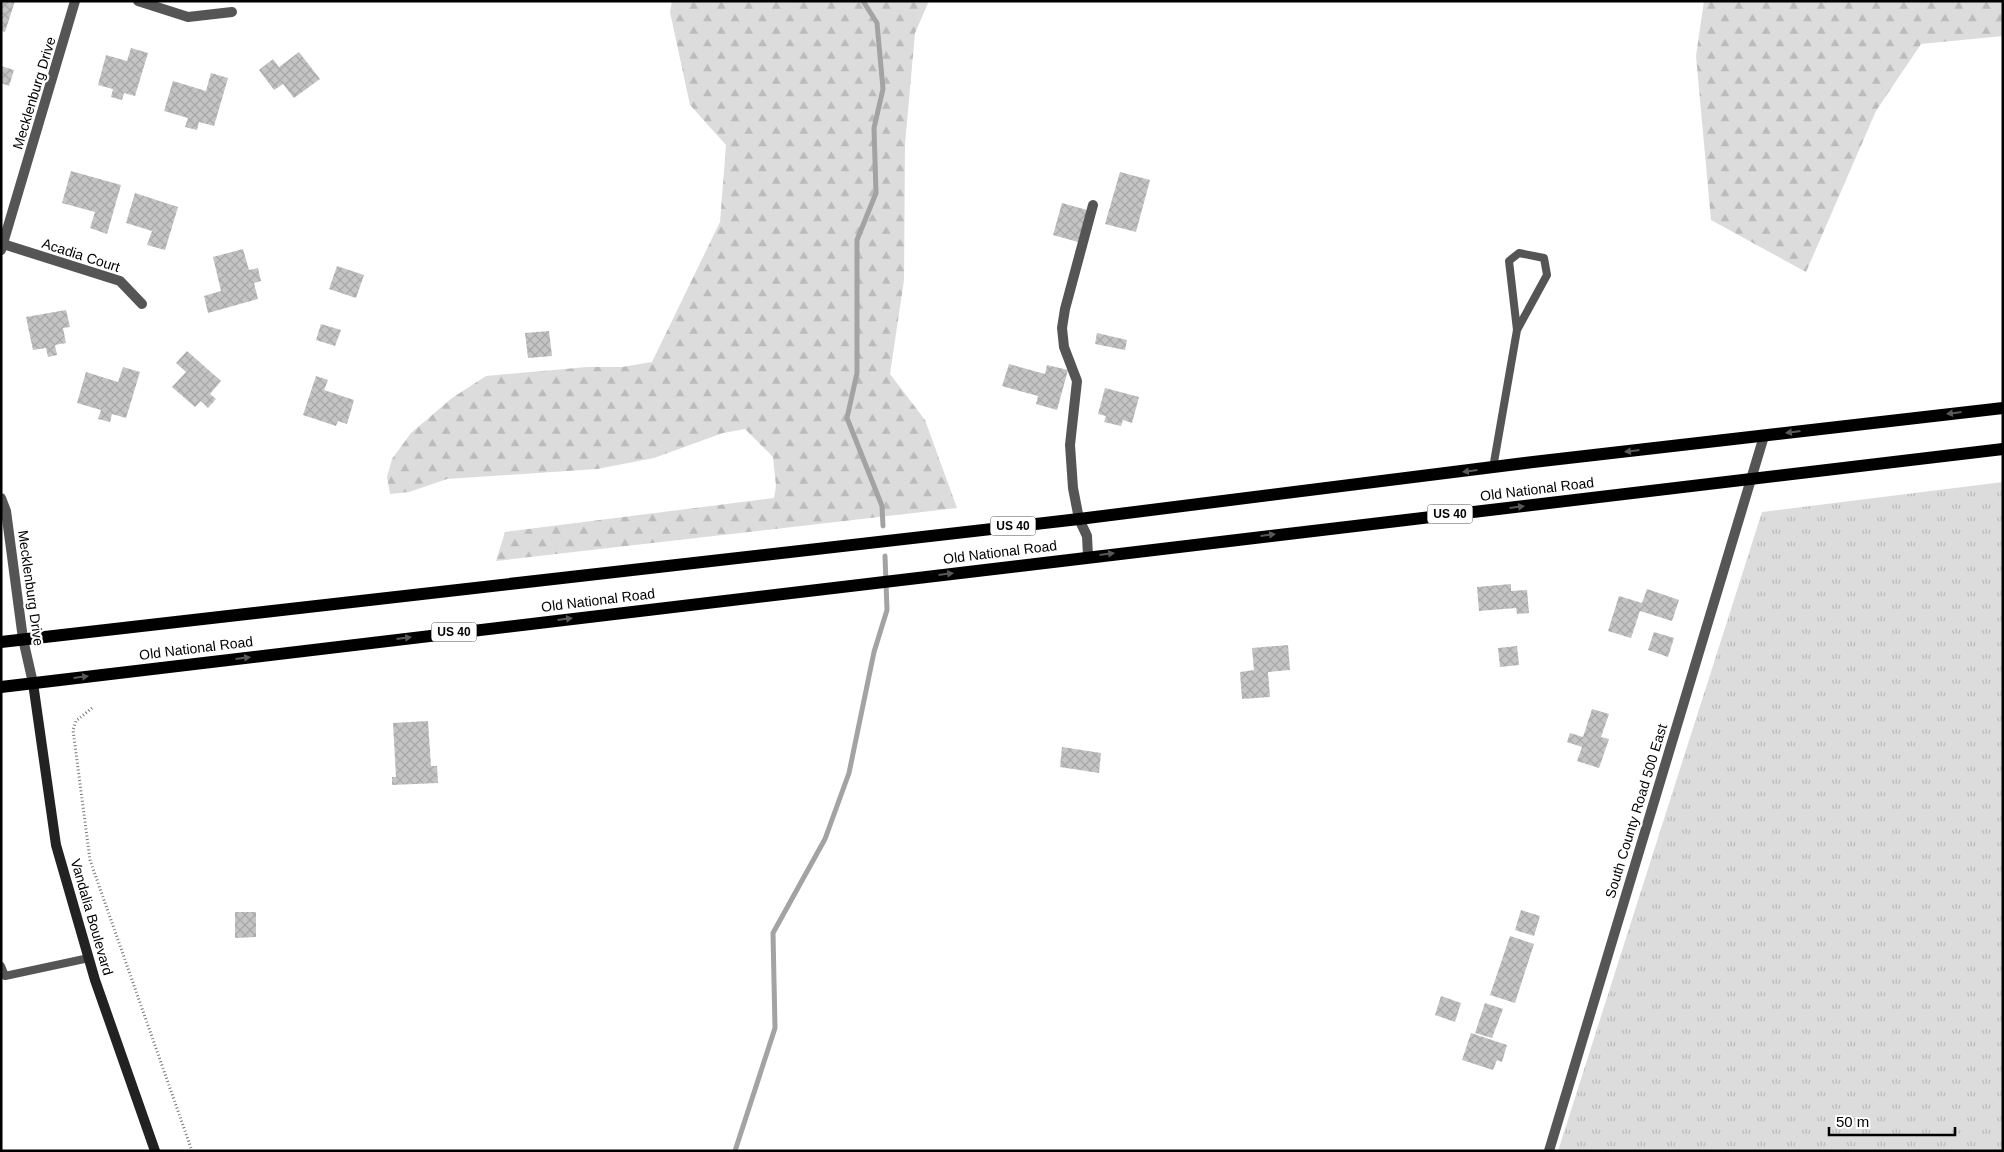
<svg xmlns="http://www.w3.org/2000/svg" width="2004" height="1152" font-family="Helvetica,sans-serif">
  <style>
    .grass { fill: url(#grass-tufts) }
    .forest { fill: url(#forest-firs) }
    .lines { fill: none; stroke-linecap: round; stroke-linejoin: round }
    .stream { stroke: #a3a3a3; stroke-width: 5 }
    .building { fill: url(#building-cross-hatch) }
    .path { stroke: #777; stroke-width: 3; stroke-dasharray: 1 2.5; stroke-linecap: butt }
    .lane { stroke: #555; stroke-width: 8 }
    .street { stroke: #555; stroke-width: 10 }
    .secondary { stroke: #222; stroke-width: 10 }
    .primary { stroke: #000; stroke-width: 12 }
    .oneway { fill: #595959 }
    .labels { text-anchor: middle; stroke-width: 4.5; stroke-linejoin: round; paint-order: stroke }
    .shield { fill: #fff; stroke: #4c4c4c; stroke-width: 1 }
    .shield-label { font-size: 12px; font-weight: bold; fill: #000 }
    .street-label { font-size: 14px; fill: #000; stroke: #fff }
  </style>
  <defs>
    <pattern id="grass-tufts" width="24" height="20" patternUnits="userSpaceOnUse" patternTransform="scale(1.25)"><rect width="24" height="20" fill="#dcdcdc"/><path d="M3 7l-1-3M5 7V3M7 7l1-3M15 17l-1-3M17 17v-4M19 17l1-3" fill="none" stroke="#bbb"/></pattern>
    <pattern id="forest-firs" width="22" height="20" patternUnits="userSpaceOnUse" patternTransform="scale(1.25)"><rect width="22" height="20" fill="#dcdcdc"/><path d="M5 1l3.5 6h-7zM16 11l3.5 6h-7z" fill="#bbb"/></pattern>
    <pattern id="building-cross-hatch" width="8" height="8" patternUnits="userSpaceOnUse" patternTransform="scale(1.25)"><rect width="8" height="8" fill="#c4c4c4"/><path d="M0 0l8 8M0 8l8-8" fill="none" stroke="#a7a7a7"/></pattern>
  </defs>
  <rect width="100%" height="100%" fill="#fff"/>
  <path class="grass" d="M 2003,482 L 2003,1151 L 1558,1151 L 1762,512 Z"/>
  <path class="forest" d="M 672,1 L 929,1 L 915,33 L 905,144 L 904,280 L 890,374 L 925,420 L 957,508 L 496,561 L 505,532 L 774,498 L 776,486 L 773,457 L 745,429 L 723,433 L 654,458 L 597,469 L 447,479 L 409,492 L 390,494 L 387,477 L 392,459 L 411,433 L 452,398 L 486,376 L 587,367 L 622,367 L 652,362 L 720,222 L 726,145 L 690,105 L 670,12 Z
    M 1704,1 L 2003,1 L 2003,36 L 1921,44 L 1876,111 L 1806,272 L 1711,220 L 1696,56 Z"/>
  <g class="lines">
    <path class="stream" d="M 863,1 L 877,23 L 883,89 L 874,128 L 876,193 L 857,240 L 857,373 L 847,418 L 882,506 L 883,526
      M 735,1151 L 775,1028 L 773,933 L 825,839 L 849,773 L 874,652 L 887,610 L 885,556"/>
  </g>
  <path class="building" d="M 1,1 L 15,1 L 5,32 L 1,31 Z
    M 131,48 L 148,53 L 135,96 L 124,93 L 122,100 L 111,97 L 113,89 L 98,85 L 106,55 L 127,61 Z
    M 299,52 L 320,79 L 294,98 L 283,84 L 274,90 L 259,70 L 273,59 L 279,67 Z
    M 1,66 L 14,70 L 9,86 L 1,83 Z
    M 211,73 L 228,78 L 214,126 L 199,122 L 197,130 L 185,127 L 188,118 L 164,111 L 173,81 L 206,91 Z
    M 71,171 L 121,185 L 107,234 L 90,228 L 95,212 L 62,203 Z
    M 1120,172 L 1150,180 L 1136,232 L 1105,224 Z
    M 135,193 L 178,207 L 165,250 L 147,245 L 152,231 L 126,223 Z
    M 1062,203 L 1087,210 L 1078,242 L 1053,235 Z
    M 243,249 L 249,270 L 258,268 L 261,281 L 254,283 L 258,299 L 208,313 L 204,296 L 221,291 L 213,257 Z
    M 337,266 L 364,275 L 356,298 L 329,289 Z
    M 66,310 L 70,327 L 63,328 L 66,343 L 55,345 L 57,355 L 48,357 L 46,348 L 33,350 L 26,317 Z
    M 321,324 L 341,330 L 335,346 L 316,340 Z
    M 549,331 L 552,356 L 528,358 L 525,333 Z
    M 1097,333 L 1127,340 L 1125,350 L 1095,344 Z
    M 187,351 L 221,381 L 210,394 L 216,399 L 208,408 L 201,401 L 195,407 L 172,387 L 186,372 L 176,363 Z
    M 1009,364 L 1045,374 L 1047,365 L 1068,370 L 1057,410 L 1036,404 L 1038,396 L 1002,386 Z
    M 123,367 L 140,372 L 126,418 L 112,414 L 110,422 L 98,419 L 101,410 L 77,403 L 86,372 L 118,382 Z
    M 316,376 L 328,380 L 324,390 L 354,400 L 347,424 L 338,421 L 336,426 L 303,415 Z
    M 1105,388 L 1139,397 L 1132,423 L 1123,420 L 1121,426 L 1104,422 L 1106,416 L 1098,414 Z
    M 1511,584 L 1511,591 L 1527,590 L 1529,613 L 1517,614 L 1516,608 L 1479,611 L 1477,587 Z
    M 1647,589 L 1679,600 L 1672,621 L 1640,611 L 1631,638 L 1608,631 L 1619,596 L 1642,603 Z
    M 1654,632 L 1674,638 L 1668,657 L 1648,650 Z
    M 1288,645 L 1290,670 L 1268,672 L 1270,697 L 1242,699 L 1240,672 L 1254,670 L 1252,648 Z
    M 1517,646 L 1519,665 L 1500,667 L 1498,648 Z
    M 1592,709 L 1609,714 L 1601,737 L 1609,739 L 1599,768 L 1577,761 L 1582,747 L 1567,742 L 1570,733 L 1583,737 Z
    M 428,721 L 431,766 L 437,766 L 438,783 L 392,785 L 392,777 L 396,777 L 393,723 Z
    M 1062,747 L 1101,753 L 1099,773 L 1060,767 Z
    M 1521,910 L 1540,916 L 1534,936 L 1515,930 Z
    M 235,912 L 256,912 L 256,937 L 235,938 Z
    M 1510,936 L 1534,944 L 1515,1003 L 1490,995 Z
    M 1441,996 L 1461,1003 L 1455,1022 L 1435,1015 Z
    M 1485,1003 L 1503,1009 L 1492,1038 L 1475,1033 Z
    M 1471,1033 L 1507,1045 L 1502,1062 L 1497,1060 L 1493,1070 L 1462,1060 Z"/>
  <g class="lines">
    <path class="path" d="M 92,708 L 76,721 L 73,730 L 90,860 L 192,1151"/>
    <path class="lane" d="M 1493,468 L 1517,330 L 1509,261 L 1519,253 L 1544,258 L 1547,275 L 1517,330
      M 1,966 L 5,976 L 89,958"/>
    <path class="street" d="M 138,1 L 188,17 L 232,12
      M 3,244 L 120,281 L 142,304
      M 1,250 L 75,1
      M 1,498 L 6,511 L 23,639 L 33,683
      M 1088,556 L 1087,536 L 1079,519 L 1073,488 L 1070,445 L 1077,381 L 1064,347 L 1062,328 L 1065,309 L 1093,205
      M 1549,1151 L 1764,436"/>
    <path class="secondary" d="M 33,683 L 56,845 L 95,980 L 155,1151"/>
    <path class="primary" d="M 1,642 L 1079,519 L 1533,462 L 2003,408
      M 1,687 L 2003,449"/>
  </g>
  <defs><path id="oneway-solid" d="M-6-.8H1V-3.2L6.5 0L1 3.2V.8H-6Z" transform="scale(1.25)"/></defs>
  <g class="oneway">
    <use href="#oneway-solid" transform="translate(1954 413) rotate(173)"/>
    <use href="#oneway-solid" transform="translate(1793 432) rotate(173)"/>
    <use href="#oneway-solid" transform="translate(1632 451) rotate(173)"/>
    <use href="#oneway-solid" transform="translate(1470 471) rotate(173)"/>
    <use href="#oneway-solid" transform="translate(1517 507) rotate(-7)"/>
    <use href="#oneway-solid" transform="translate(1268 535) rotate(-7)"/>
    <use href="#oneway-solid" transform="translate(1107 554) rotate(-7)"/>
    <use href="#oneway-solid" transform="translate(946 574) rotate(-7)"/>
    <use href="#oneway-solid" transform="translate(565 619) rotate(-7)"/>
    <use href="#oneway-solid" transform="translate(404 638) rotate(-7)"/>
    <use href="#oneway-solid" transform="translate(243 658) rotate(-7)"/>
    <use href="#oneway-solid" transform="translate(81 677) rotate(-7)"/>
  </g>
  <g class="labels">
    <g class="shield">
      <rect x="1427.5" y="504.5" width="45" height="19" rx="4"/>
      <rect x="990.5" y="516.5" width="45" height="19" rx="4"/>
      <rect x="431.5" y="622.5" width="45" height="19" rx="4"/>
    </g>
    <g class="shield-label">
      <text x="1450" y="518">US 40</text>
      <text x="1013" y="530">US 40</text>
      <text x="454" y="636">US 40</text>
    </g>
    <g class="street-label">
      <text transform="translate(34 93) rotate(-73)" y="5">Mecklenburg Drive</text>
      <text transform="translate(81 255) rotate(18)" y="5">Acadia Court</text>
      <text transform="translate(1537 489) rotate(-7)" y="5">Old National Road</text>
      <text transform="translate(1000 552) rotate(-7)" y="5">Old National Road</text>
      <text transform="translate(31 588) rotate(82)" y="5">Mecklenburg Drive</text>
      <text transform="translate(598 600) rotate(-7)" y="5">Old National Road</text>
      <text transform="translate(196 648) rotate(-7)" y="5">Old National Road</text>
      <text transform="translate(1636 811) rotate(-73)" y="5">South County Road 500 East</text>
      <text transform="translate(92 917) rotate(74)" y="5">Vandalia Boulevard</text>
    </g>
  </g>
  <rect width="2004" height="1152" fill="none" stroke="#000000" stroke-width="5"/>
  <path d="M1829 1127v8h126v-8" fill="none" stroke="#000000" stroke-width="2.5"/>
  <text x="1836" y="1127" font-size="15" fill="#000000" stroke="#ffffff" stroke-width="4" paint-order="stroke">50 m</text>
</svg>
